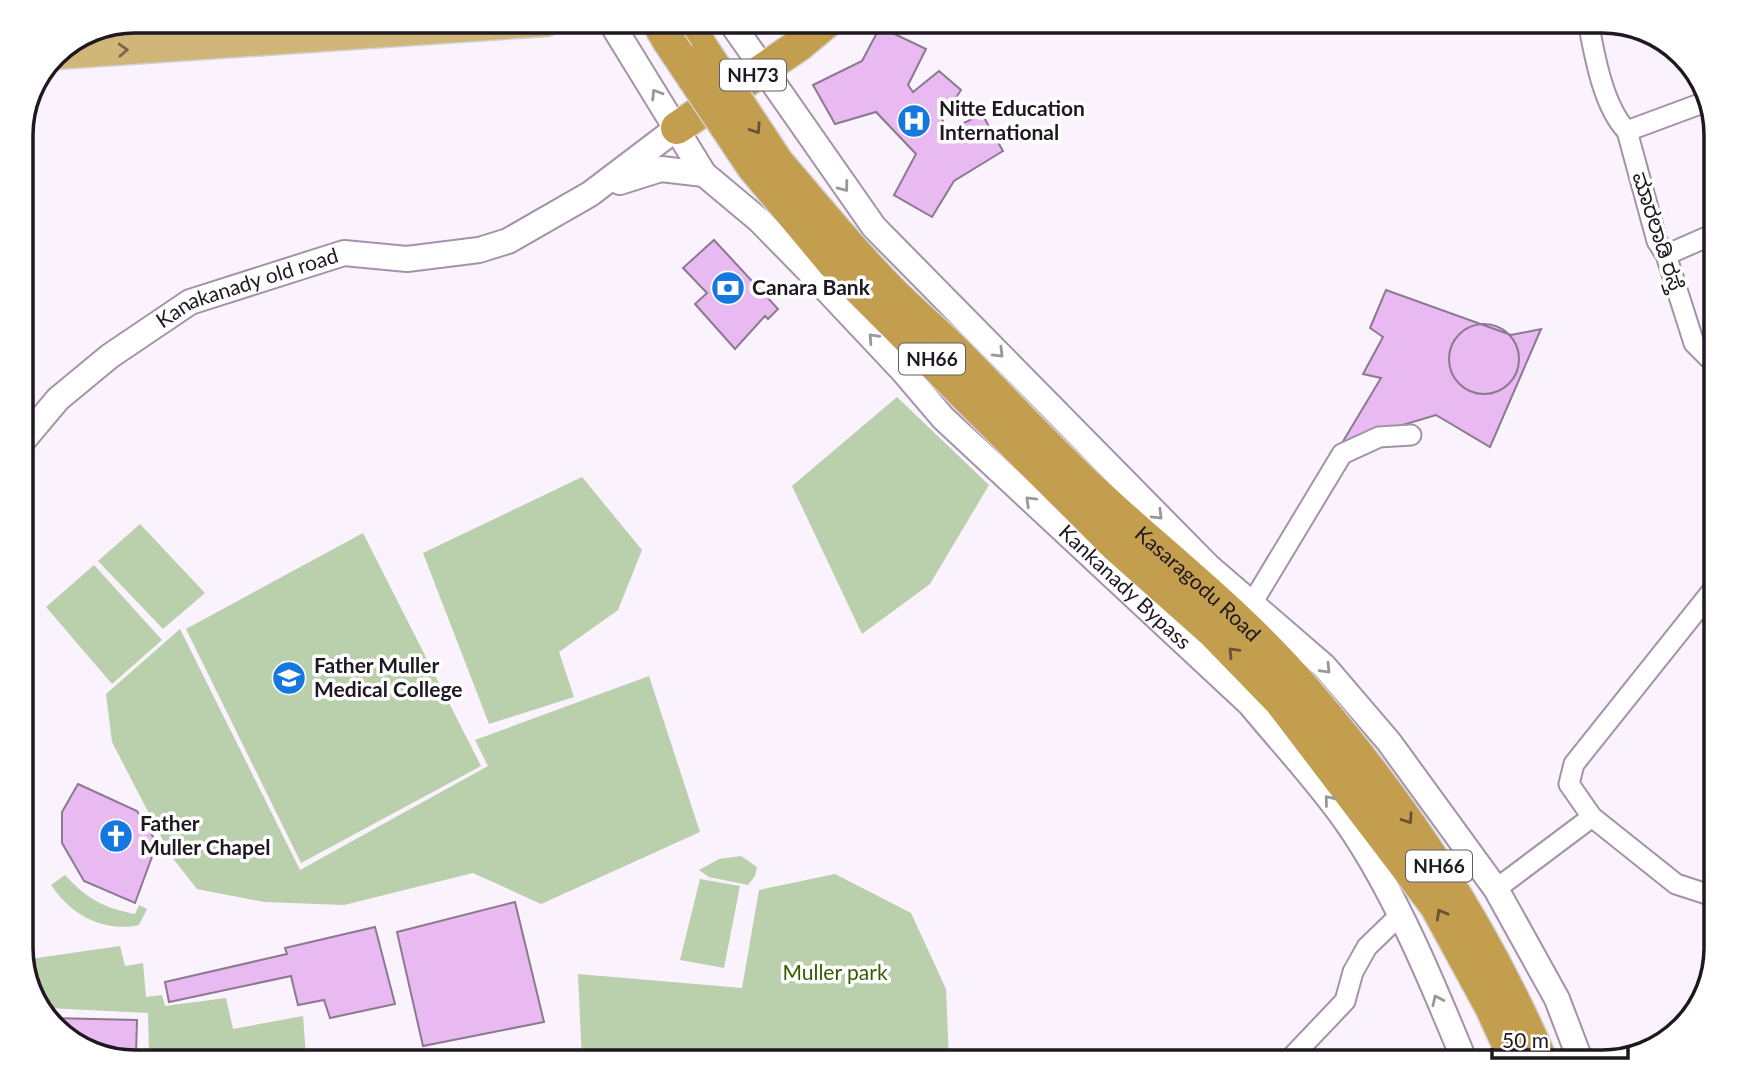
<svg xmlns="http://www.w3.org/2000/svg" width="1737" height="1083" font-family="Lato,'Noto Sans Kannada',sans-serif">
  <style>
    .green { fill: #bacfab }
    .building { fill: #e8baf1; stroke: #8b798f; stroke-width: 2 }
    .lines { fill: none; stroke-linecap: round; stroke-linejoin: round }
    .minor-casing { stroke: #a492a8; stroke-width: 23 }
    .tertiary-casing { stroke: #a492a8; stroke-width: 28 }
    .primary-casing { stroke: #d2d1d3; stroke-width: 33 }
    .trunk-casing { stroke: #d2d1d3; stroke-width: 35 }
    .minor { stroke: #fff; stroke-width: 19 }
    .tertiary { stroke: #fff; stroke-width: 24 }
    .primary { stroke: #d1b67a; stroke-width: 30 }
    .trunk { stroke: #c29e4e; stroke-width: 32 }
    .trunk-bridge-casing { stroke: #d2d1d3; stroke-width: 35; stroke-linecap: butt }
    .trunk-bridge { stroke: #c29e4e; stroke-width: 32 }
    .oneway { stroke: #78674e }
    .oneway2 { stroke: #9a979b }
    .oneway3 { stroke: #685435 }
    .labels { text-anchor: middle; stroke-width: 7; stroke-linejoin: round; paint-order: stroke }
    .shield { fill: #fff; stroke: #625d64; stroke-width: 2 }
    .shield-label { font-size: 19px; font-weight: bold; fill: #1f1821 }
    .poi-label { font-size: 21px; font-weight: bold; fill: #1f1821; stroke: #fff; text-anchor: start }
    .street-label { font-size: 21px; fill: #1f1821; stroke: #fff }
    .park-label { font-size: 21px; fill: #355c00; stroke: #fff }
    .rim { fill: none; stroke: #1f1821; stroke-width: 3.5 }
  </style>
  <rect width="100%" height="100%" fill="#faf2fc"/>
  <path class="green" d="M 897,397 L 989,485 L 930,584 L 862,634 L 792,486 Z
    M 582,477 L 642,550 L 618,610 L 559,652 L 574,697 L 489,724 L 423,553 Z
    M 140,524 L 205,593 L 163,629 L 98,561 Z
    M 363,533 L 481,766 L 301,863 L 186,629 Z
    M 94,565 L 162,640 L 112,684 L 46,607 Z
    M 180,629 L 300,870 L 488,766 L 475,740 L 649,676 L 700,832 L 541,904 L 473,873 L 344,905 L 264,902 L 197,889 L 171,856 L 112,742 L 106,694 Z
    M 741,856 L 757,867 L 755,876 L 748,885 L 709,877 L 699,870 L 719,859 Z
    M 835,874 L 911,913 L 946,989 L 949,1062 L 582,1062 L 578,974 L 742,988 L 759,890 Z
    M 65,875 C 87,899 104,908 135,914 L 139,905 L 147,909 L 139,925 C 103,933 70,914 51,885 Z
    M 700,879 L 740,886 L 724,968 L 680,960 Z
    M 120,946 L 125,966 L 143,963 L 146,997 L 162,995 L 165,1006 L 226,998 L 233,1029 L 303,1016 L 306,1056 L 149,1052 L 148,1013 L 48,1008 L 47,1016 L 36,1005 L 23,960 Z"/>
  <path class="building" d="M 880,27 L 926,49 L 908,85 L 913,92 L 939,71 L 961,90 L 942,119 L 948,131 L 982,114 L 1003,151 L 954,181 L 932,217 L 894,195 L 916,154 L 876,112 L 835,124 L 813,85 L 862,61 Z
    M 714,240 L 778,309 L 768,319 L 765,316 L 735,349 L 695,304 L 707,293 L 683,268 Z
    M 1386,290 L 1511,335 L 1541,329 L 1490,447 L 1436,415 L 1342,443 L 1381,378 L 1363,374 L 1383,337 L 1370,328 Z
    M1449 359a35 35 0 1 1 70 0a35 35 0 1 1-70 0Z
    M 78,784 L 137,811 L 157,843 L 135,903 L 84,881 L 62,843 L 62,812 Z
    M 515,902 L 544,1022 L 423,1046 L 397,932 Z
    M 375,927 L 395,1004 L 330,1018 L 324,1000 L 298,1005 L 291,976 L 169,1002 L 165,982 L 287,954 L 285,948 Z
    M 51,1018 L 137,1020 L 136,1054 L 105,1053 L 72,1043 Z"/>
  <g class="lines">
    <g class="minor-casing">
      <path id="minor" d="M 1588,21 C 1594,53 1603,107 1627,131
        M 1627,131 L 1657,241 L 1666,255 L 1694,343 L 1716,365
        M 1627,131 L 1708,101
        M 1666,255 L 1716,233
        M 1716,586 L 1574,764 L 1569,784 L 1592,817 L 1676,884 L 1716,897
        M 1251,605 L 1342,454 L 1379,437 L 1411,435
        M 1496,889 L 1592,817
        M 1287,1062 L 1345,1001 L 1353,972 L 1367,947 L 1399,916"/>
    </g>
    <g class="tertiary-casing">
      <g id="tertiary">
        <path id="s1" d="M 610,21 L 704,174 L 759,220 L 808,270 L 903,371 L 943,418 L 1250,704 C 1282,743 1319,782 1348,824 C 1395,892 1433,984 1465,1062"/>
        <path d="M 730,21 L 874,227 L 1208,566 L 1324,666 L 1389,742 L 1496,889 L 1557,999 L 1581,1062"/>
        <path d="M 620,182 L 661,169 L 704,174"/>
        <path id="s2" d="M 21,443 L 58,399 L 110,356 L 190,302 L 344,253 L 407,259 L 479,250 L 508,241 L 590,194 L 677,128"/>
      </g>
    </g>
    <g class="primary-casing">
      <path id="primary" d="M 55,54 L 546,21"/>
    </g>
    <g class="trunk-casing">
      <g id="trunk">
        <path d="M 657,21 L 668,40"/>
        <path d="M 685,21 L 706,54"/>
        <path d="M 677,128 L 799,45 L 828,21"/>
        <path id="s3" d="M 778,163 C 816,207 852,252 893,293 C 914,314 937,333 958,354 C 1000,397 1041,441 1084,482 C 1158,552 1240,613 1306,691 C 1404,806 1482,923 1542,1062"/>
        <path d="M 753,167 L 834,264 L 1115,545 L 1213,632 L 1280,701 L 1436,906 L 1491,1007 L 1516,1062"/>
      </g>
    </g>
    <use href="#minor" class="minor"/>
    <use href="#tertiary" class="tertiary"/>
    <use href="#primary" class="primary"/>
    <use href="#trunk" class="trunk"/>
    <g class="trunk-bridge-casing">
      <path id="trunk-bridge" d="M 668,40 L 753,167
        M 706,54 L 778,163"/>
    </g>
    <use href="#trunk-bridge" class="trunk-bridge"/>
  </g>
  <defs><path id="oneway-chevron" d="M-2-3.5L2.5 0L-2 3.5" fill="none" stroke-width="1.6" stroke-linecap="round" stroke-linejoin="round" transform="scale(1.75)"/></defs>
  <use class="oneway" href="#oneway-chevron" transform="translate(123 50) rotate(-3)"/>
  <g class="oneway2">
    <use href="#oneway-chevron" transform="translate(656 94) rotate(-122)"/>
    <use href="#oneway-chevron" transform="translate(844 187) rotate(53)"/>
    <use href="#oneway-chevron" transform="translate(873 338) rotate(-133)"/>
    <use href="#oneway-chevron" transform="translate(999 353) rotate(45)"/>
    <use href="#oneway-chevron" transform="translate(1030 501) rotate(-136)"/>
    <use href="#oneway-chevron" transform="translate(1158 515) rotate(45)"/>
    <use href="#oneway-chevron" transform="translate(1326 669) rotate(46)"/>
    <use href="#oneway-chevron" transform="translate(1329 800) rotate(-129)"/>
    <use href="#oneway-chevron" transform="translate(1437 1000) rotate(-115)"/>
  </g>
  <g class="oneway3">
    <use href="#oneway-chevron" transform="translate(756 129) rotate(56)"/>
    <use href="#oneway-chevron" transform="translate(1233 652) rotate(-134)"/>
    <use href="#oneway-chevron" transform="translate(1408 819) rotate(56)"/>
    <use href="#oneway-chevron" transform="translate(1441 914) rotate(-119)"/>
  </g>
  <defs>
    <g id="hospital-disc" transform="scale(1.75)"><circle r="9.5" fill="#1578e0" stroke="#fff"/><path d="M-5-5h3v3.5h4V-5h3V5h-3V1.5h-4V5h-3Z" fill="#fff"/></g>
    <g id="bank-disc" transform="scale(1.75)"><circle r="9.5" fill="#1578e0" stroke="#fff"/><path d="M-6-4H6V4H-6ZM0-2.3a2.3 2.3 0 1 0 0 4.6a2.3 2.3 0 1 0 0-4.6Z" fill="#fff"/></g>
    <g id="university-disc" transform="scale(1.75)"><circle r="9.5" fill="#1578e0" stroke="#fff"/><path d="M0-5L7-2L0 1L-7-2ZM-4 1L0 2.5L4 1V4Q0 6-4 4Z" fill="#fff"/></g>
    <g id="church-disc" transform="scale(1.75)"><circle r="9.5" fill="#1578e0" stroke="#fff"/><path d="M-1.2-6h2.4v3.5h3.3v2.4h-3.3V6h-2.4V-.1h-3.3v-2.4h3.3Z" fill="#fff"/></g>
  </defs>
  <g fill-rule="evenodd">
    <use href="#hospital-disc" x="914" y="121"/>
    <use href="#bank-disc" x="728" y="288"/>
    <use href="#university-disc" x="289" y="678"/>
    <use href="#church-disc" x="116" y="836"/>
  </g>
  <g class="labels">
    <g class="shield">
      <rect x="720" y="59.5" width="66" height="31" rx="5"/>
      <rect x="899" y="343.5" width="66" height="31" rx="5"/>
      <rect x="1406" y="850.5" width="66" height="31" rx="5"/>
    </g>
    <g class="shield-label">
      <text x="753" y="82">NH73</text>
      <text x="932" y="366">NH66</text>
      <text x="1439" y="873">NH66</text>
    </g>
    <g class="poi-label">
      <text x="939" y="116">Nitte Education<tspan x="939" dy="24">International</tspan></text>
      <text x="752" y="295">Canara Bank</text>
      <text x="314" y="673">Father Muller<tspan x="314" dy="24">Medical College</tspan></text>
      <text x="140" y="831">Father<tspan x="140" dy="24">Muller Chapel</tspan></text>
    </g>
    <g class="street-label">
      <text transform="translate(1658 232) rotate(72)" y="7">ಮಾರಲಾಡಿ ರಸ್ತೆ</text>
      <text dy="7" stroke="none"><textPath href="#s2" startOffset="280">Kanakanady old road</textPath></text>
      <text dy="7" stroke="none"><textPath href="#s3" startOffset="595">Kasaragodu Road</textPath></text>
      <text dy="7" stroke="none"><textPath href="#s1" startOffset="770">Kankanady Bypass</textPath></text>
    </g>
    <g class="park-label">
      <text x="835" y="980">Muller park</text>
    </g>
  </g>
  <path d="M0 0H1737V1083H0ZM135 33H1602A102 102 0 0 1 1704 135V948A102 102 0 0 1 1602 1050H135A102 102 0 0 1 33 948V135A102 102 0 0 1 135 33Z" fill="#fff" fill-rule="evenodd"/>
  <path class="rim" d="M135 33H1602A102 102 0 0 1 1704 135V948A102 102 0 0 1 1602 1050H135A102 102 0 0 1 33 948V135A102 102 0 0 1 135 33Z"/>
  <path d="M1492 1048v10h136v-10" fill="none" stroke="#1f1821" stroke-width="3.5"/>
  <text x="1502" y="1048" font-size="21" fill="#1f1821" stroke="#ffffff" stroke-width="5" paint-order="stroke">50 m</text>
</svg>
